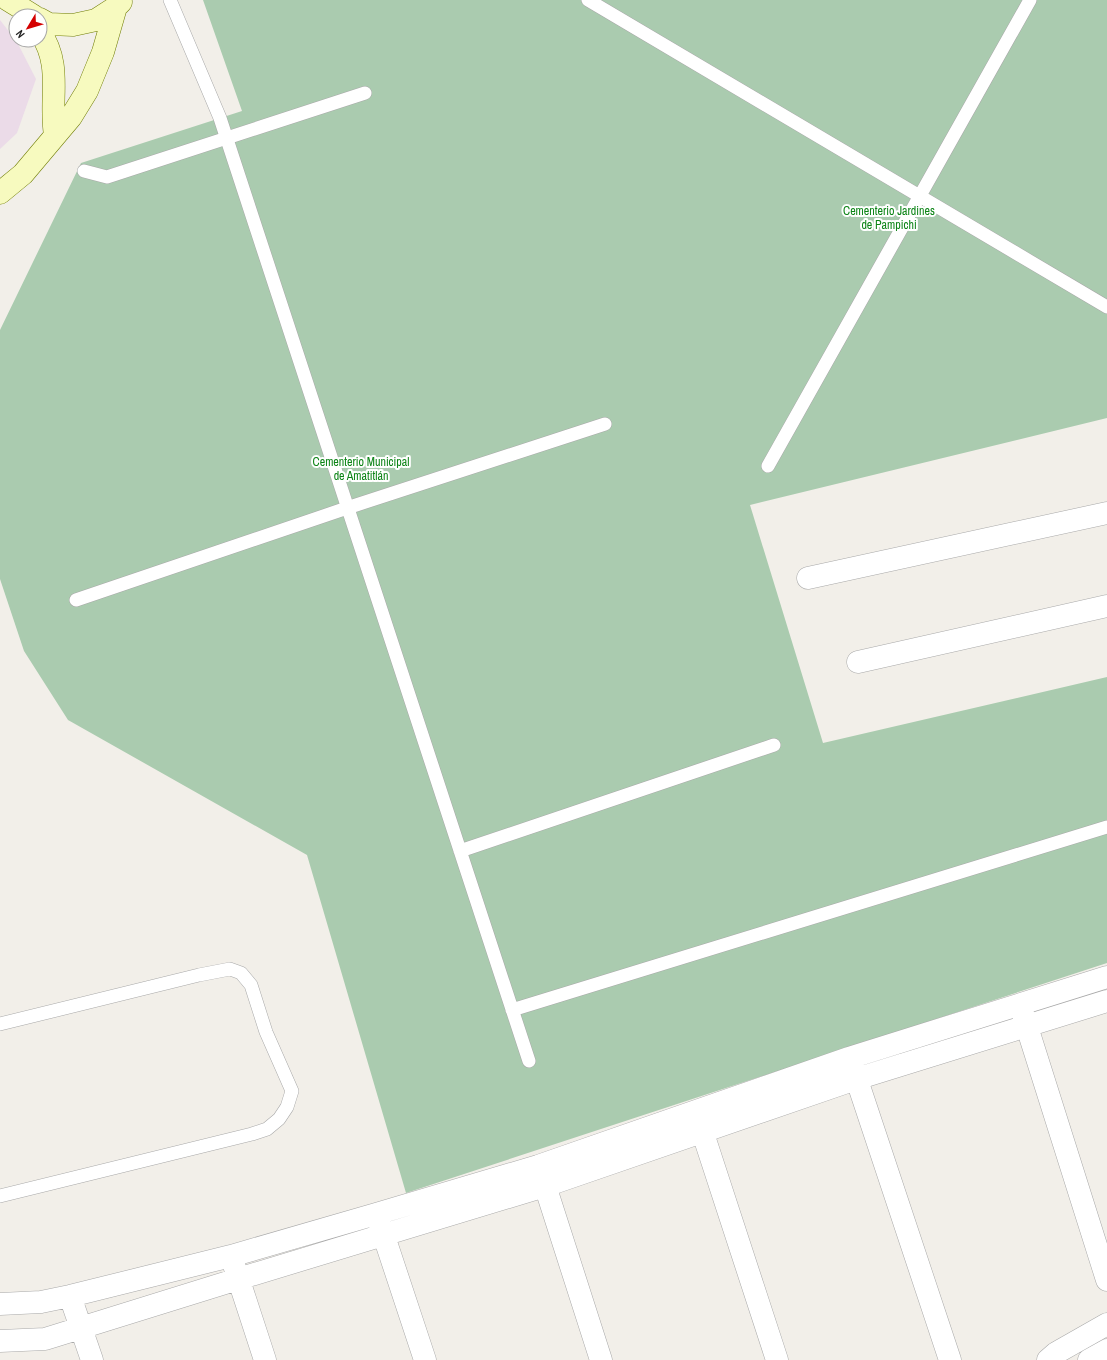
<svg xmlns="http://www.w3.org/2000/svg" width="1107" height="1360" font-family="'Archivo Narrow',sans-serif">
  <style>
    .industrial { fill: #ebdbe8 }
    .cemetery { fill: #aacbaf }
    .lines { fill: none; stroke-linecap: round; stroke-linejoin: round }
    .lane-casing { stroke: #a9a9a9; stroke-width: 14 }
    .street-casing { stroke: #a9a9a9; stroke-width: 23 }
    .secondary-casing { stroke: #707d05; stroke-width: 23 }
    .lane { stroke: #fff; stroke-width: 13 }
    .street { stroke: #fff; stroke-width: 22 }
    .secondary { stroke: #f7fabf; stroke-width: 22 }
    .labels { text-anchor: middle; stroke-width: 4; stroke-linejoin: round; paint-order: stroke }
    .park-label { font-size: 12px; fill: #0c8416; stroke: #fff }
  </style>
  <rect width="100%" height="100%" fill="#f2efe9"/>
  <path class="industrial" d="M 0,20 L 17,42 L 36,79 L 17,133 L 0,149 Z"/>
  <path class="cemetery" d="M 203,0 L 1107,0 L 1107,418 L 750,505 L 823,743 L 1107,677 L 1107,963 L 406,1193 L 307,855 L 68,720 L 24,651 L 0,579 L 0,330 L 81,163 L 242,111 Z"/>
  <g class="lines">
    <g class="lane-casing">
      <path id="lane" d="M 170,0 L 220,118 L 529,1061
        M 588,0 L 1107,307
        M 84,171 L 107,177 L 365,93
        M 768,466 L 1030,0
        M 76,600 L 347,508 L 605,424
        M 460,851 L 774,745
        M 512,1010 L 1107,827
        M 0,1024 L 199,975 L 230,969 L 241,973 L 251,985 L 266,1032 L 292,1091 L 287,1107 L 279,1119 L 267,1129 L 252,1134 L 0,1196"/>
    </g>
    <g class="street-casing">
      <path id="street" d="M 808,578 L 1107,513
        M 858,662 L 1107,606
        M 1022,1011 L 1107,1280
        M 852,1065 L 950,1360
        M 698,1118 L 777,1360
        M 541,1173 L 601,1360
        M 379,1221 L 425,1360
        M 234,1265 L 265,1360
        M 70,1296 L 92,1360
        M 0,1304 L 41,1302 L 70,1296 L 231,1256 L 376,1214 L 538,1166 L 849,1058 L 1107,977
        M 0,1341 L 45,1339 L 238,1279 L 545,1186 L 856,1079 L 1107,1001
        M 1048,1360 L 1056,1353 L 1107,1324
        M 1089,1360 L 1107,1350"/>
    </g>
    <g class="secondary-casing">
      <path id="secondary" d="M 8,0 L 34,16
        M 40,19 L 49,24 L 73,25 L 96,20 L 116,7 L 121,2
        M 40,32 C 63,66 49,98 55,135
        M 0,193 L 23,174 L 71,117 L 87,91 L 103,52 L 116,7"/>
    </g>
    <use href="#lane" class="lane"/>
    <use href="#street" class="street"/>
    <use href="#secondary" class="secondary"/>
  </g>
  <g class="labels">
    <g class="park-label">
      <text x="889" y="215">Cementerio Jardines<tspan x="889" dy="14">de Pampichi</tspan></text>
      <text x="361" y="466">Cementerio Municipal<tspan x="361" dy="14">de Amatitlán</tspan></text>
    </g>
  </g>
  <g transform="translate(28 28) rotate(232)"><circle r="19" fill="#ffffff" stroke="#a7a7a7"/>
  <path d="M0-3L7 15L0 10L-7 15Z" fill="#d40000"/>
  <text y="-6" font-size="11" font-weight="bold" text-anchor="middle" fill="#222222">N</text>
  </g>
</svg>
